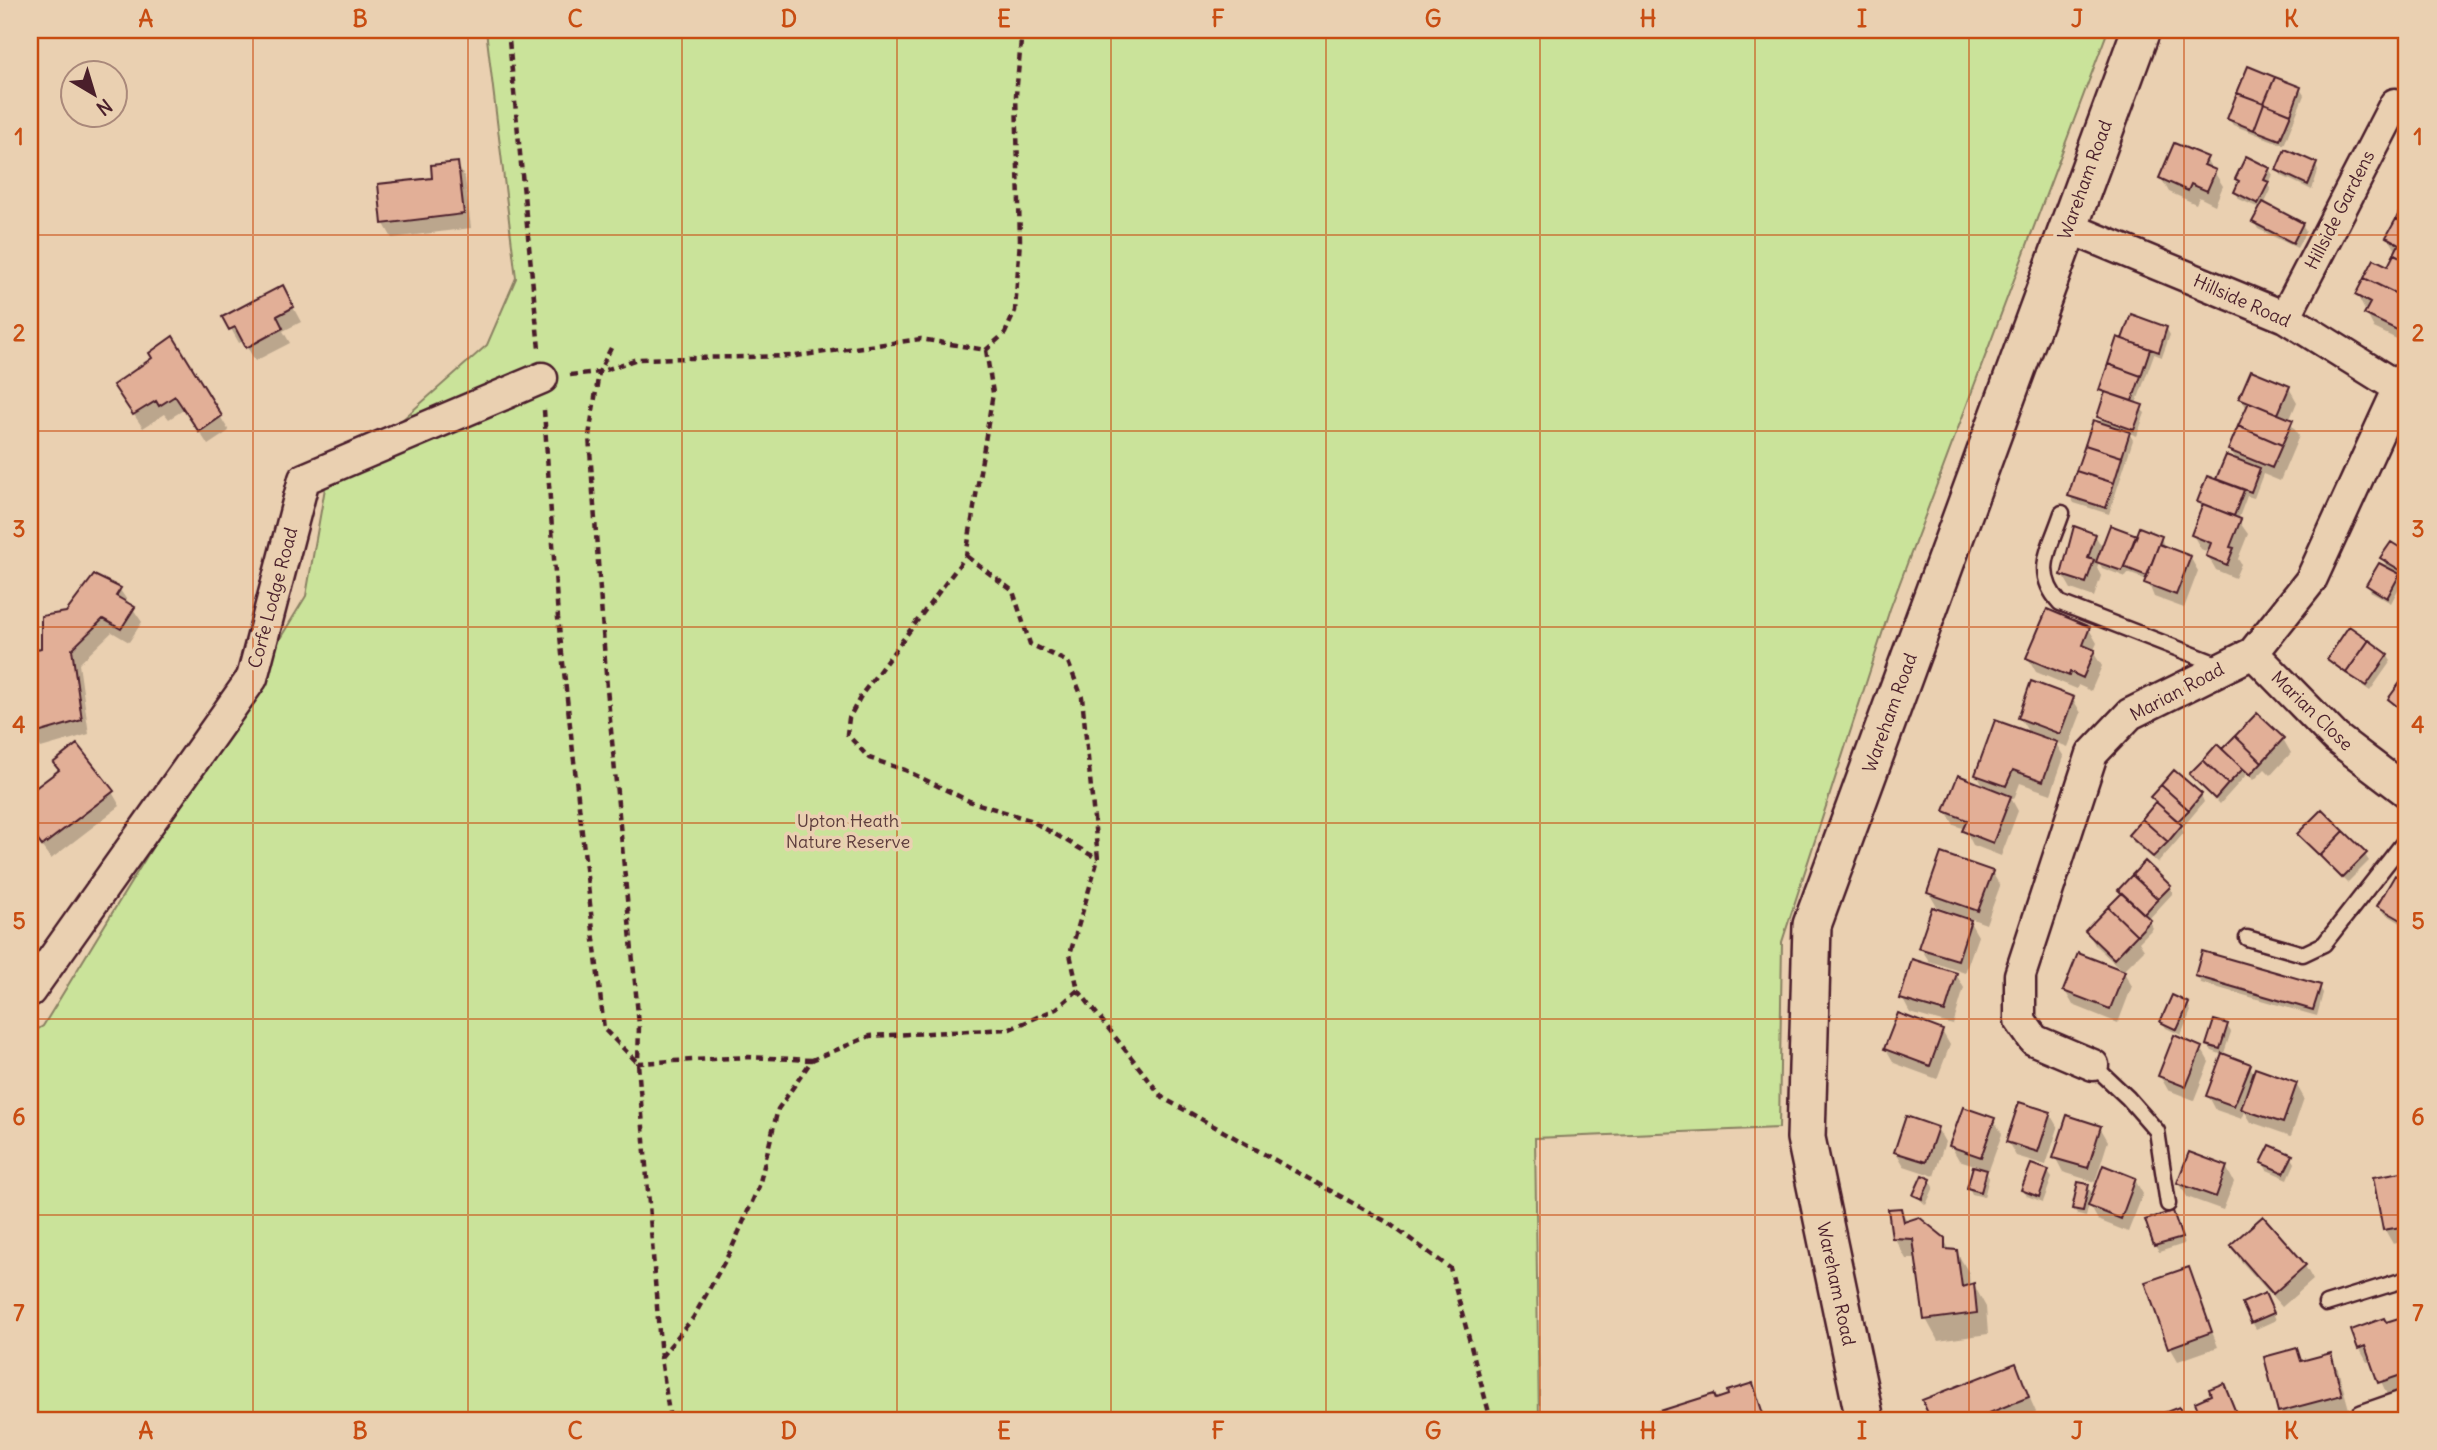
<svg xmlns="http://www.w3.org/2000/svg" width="2437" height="1450" font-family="Delius,sans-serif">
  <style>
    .green { fill: #cae39a; stroke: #8a8162; stroke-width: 2 }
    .shadow { fill: #0003 }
    .building { fill: #e2af97; stroke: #4a1f2b; stroke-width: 2 }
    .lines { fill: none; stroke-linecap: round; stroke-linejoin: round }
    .service-casing { stroke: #4a1f2b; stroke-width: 19 }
    .minor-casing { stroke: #4a1f2b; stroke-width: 35 }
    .tertiary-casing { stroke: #4a1f2b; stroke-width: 42 }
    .path { stroke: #4a1f2b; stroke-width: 4.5; stroke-dasharray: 7 5; stroke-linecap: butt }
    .service { stroke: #ead0b1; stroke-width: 14 }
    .minor { stroke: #ead0b1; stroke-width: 30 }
    .tertiary { stroke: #ead0b1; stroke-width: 37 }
    .grid { fill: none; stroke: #c84d12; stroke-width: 2; stroke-opacity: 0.55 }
    .labels { text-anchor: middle; stroke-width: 7; stroke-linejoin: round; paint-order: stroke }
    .street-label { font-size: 18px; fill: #4a1f2b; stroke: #ead0b1 }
    .park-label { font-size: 18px; fill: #5d3c3c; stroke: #ead0b1 }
    .neatline { fill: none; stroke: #c84d12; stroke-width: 2.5 }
    .grid-label { font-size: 23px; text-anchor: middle; font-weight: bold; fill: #c84d12 }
  </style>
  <rect width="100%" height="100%" fill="#ead0b1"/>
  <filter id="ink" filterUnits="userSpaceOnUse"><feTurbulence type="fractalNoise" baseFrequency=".0143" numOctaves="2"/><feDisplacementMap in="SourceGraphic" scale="14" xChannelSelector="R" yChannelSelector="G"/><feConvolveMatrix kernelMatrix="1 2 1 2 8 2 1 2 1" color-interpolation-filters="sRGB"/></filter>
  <g filter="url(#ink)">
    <path class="green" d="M 486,30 L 2108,30 L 1890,609 L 1782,942 L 1779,1128 L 1535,1138 L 1539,1420 L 30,1420 L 30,1034 L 43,1026 L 306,596 L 325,488 L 487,345 L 516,278 Z"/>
    <path class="shadow" d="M 2285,30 L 2299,30 L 2298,34 Z
      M 2300,89 L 2304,95 L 2284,145 L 2233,125 L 2229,119 Z
      M 2206,159 L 2223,186 L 2215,205 L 2199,197 L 2196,204 L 2169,192 L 2161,178 Z
      M 457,164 L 465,178 L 471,228 L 392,238 L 384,224 Z
      M 2315,164 L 2318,171 L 2312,190 L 2282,176 L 2278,170 Z
      M 2269,169 L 2273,175 L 2268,185 L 2271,190 L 2264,205 L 2302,224 L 2306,231 L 2297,248 L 2258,229 L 2254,222 L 2261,209 L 2239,199 L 2236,192 L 2240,183 L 2237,179 Z
      M 2404,205 L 2407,206 L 2407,338 L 2405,343 L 2374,328 L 2357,295 L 2389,268 L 2397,252 L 2388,237 Z
      M 282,287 L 301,322 L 283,331 L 290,343 L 255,361 L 244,341 L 239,343 L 225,318 Z
      M 2166,328 L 2170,335 L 2162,357 L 2154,354 L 2136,404 L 2145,413 L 2137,436 L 2129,433 L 2133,440 L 2109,514 L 2074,503 L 2070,496 L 2103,425 L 2099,417 L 2104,396 L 2101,389 L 2123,341 Z
      M 173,338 L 229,431 L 208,445 L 185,409 L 169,419 L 165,414 L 143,428 L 123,399 Z
      M 2289,388 L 2297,402 L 2289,421 L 2299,436 L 2280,481 L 2263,474 L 2254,498 L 2247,496 L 2238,520 L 2248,534 L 2238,559 L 2241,564 L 2235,578 L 2216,570 L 2208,556 L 2210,553 L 2201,549 L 2193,535 L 2203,509 L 2199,502 L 2217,482 L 2227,457 L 2237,460 L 2230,450 L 2247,409 L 2241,398 Z
      M 2095,535 L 2103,549 L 2138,537 L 2161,537 L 2164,547 L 2190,557 L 2198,571 L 2184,608 L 2154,597 L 2147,580 L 2128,573 L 2126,577 L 2102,568 L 2099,562 L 2097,568 L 2101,576 L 2094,597 L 2071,589 L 2063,575 Z
      M 2391,544 L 2407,554 L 2406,577 L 2386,565 L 2382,558 Z
      M 2395,571 L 2402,582 L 2391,603 L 2371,592 L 2368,585 Z
      M 120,590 L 142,622 L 129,642 L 112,632 L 79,664 L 89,734 L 41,748 L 33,734 L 30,712 L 30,653 L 42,650 L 67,613 Z
      M 2089,629 L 2097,643 L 2093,652 L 2102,666 L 2091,691 L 2078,685 L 2077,689 L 2036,672 L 2028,658 Z
      M 2387,655 L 2391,661 L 2370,691 L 2333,665 L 2329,659 Z
      M 2407,676 L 2407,716 L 2390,699 Z
      M 2073,699 L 2081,713 L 2068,747 L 2055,742 L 2064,757 L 2051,794 L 2020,783 L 2014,799 L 2011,798 L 2018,811 L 2001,856 L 1973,845 L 1965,829 L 1954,825 L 1946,811 L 1984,787 L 1977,774 L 2029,733 L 2020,718 Z
      M 2257,715 L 2283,739 L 2291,753 L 2271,775 L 2265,769 L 2254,780 L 2247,774 L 2220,804 L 2191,774 L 2222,752 Z
      M 60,771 L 112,792 L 120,806 L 51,859 L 30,831 L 30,795 Z
      M 2201,795 L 2204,802 L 2182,828 L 2184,833 L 2158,863 L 2133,842 L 2130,835 L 2157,805 L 2152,797 Z
      M 2300,834 L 2365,855 L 2369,861 L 2347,883 Z
      M 1992,872 L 2000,886 L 1986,924 L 1967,917 L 1978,936 L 1965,973 L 1929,961 L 1920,947 L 1959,915 L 1937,907 L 1929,893 Z
      M 2396,878 L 2407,885 L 2407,927 L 2383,912 L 2379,906 Z
      M 2170,887 L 2173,893 L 2148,920 L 2153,928 L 2139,942 L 2144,950 L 2123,971 L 2132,986 L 2118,1023 L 2073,1005 L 2065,991 L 2124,972 L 2095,945 L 2087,931 Z
      M 1956,974 L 1964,988 L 1953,1025 L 1910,1013 L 1902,998 Z
      M 2197,976 L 2319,986 L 2323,993 L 2317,1016 L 2201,983 Z
      M 2188,1005 L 2191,1011 L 2181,1035 L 2166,1028 L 2162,1022 Z
      M 2227,1026 L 2231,1032 L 2223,1056 L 2249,1065 L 2255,1075 L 2296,1084 L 2304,1098 L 2291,1136 L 2251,1122 L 2245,1112 L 2242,1119 L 2216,1110 L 2208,1095 L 2223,1055 L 2212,1051 L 2208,1045 Z
      M 1942,1031 L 1950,1045 L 1937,1079 L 1894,1063 L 1886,1049 Z
      M 2201,1048 L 2209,1062 L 2194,1100 L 2168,1090 L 2160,1076 Z
      M 2050,1114 L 2058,1128 L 2046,1165 L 2016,1156 L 2008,1142 Z
      M 1994,1120 L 2002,1134 L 1989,1170 L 1984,1169 L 1989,1178 L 1984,1197 L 1972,1194 L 1969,1188 L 1975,1165 L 1959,1160 L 1951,1146 Z
      M 2100,1127 L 2108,1141 L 2095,1182 L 2063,1172 L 2055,1157 Z
      M 1937,1128 L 1945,1142 L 1934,1176 L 1904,1166 L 1896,1152 Z
      M 2291,1156 L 2295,1163 L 2288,1179 L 2267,1170 L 2263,1163 Z
      M 2226,1167 L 2234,1182 L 2223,1210 L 2187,1197 L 2179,1182 Z
      M 2048,1172 L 2052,1178 L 2043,1202 L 2027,1196 L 2023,1190 Z
      M 2407,1173 L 2407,1241 L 2393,1244 L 2385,1230 L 2375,1179 Z
      M 1930,1180 L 1934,1187 L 1926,1205 L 1915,1195 Z
      M 2135,1180 L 2143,1194 L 2128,1232 L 2098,1220 L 2089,1204 L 2086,1217 L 2078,1215 L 2074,1209 L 2088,1186 L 2093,1196 Z
      M 1900,1210 L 1908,1222 L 1944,1239 L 1950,1251 L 1956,1251 L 1969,1273 L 1970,1286 L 1974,1285 L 1986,1307 L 1988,1334 L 1938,1341 L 1926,1319 L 1918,1259 L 1906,1259 L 1894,1237 Z
      M 2172,1213 L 2184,1244 L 2159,1252 L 2155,1246 Z
      M 2263,1219 L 2305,1266 L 2313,1280 L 2282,1307 L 2240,1260 L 2232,1246 Z
      M 2188,1269 L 2218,1347 L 2178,1361 L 2170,1347 Z
      M 2268,1301 L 2276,1320 L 2256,1329 L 2252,1322 Z
      M 2402,1319 L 2407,1329 L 2407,1390 L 2388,1397 L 2372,1361 L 2367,1362 L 2359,1348 L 2386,1324 Z
      M 2296,1350 L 2303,1363 L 2330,1355 L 2338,1369 L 2349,1409 L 2306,1420 L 2285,1420 L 2280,1411 Z
      M 2015,1365 L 2036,1412 L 2015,1420 L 1932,1420 L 1925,1401 Z
      M 1752,1385 L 1767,1420 L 1662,1420 L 1660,1413 L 1716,1401 Z
      M 2223,1385 L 2240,1420 L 2204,1420 L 2197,1403 L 2213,1396 Z"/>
    <path class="building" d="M 2248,66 L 2275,77 L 2264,103 L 2237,93 Z
      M 2275,77 L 2301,87 L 2291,114 L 2264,103 Z
      M 2237,93 L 2264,103 L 2254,130 L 2227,119 Z
      M 2264,103 L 2291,114 L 2280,140 L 2254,130 Z
      M 2174,143 L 2208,157 L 2204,165 L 2216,170 L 2207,191 L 2191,184 L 2188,191 L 2159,178 Z
      M 2285,149 L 2317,163 L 2308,185 L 2276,170 Z
      M 2246,156 L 2270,168 L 2264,180 L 2269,182 L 2258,204 L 2234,192 L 2239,181 L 2235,179 Z
      M 458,162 L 464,214 L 382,224 L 378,184 L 432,178 L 431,165 Z
      M 2263,202 L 2303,223 L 2293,243 L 2252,222 Z
      M 2404,202 L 2407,204 L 2407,224 L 2396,219 Z
      M 2396,219 L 2407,224 L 2407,260 L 2394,254 L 2399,244 L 2386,237 Z
      M 2394,254 L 2407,260 L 2407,299 L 2364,278 L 2374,259 L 2388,266 Z
      M 2364,278 L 2407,299 L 2407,309 L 2397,330 L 2364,314 L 2370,303 L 2355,295 Z
      M 283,285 L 294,307 L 277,316 L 283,328 L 246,348 L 235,327 L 229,330 L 222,317 Z
      M 2131,314 L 2167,327 L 2159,352 L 2122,339 Z
      M 173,336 L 222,416 L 199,432 L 175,396 L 159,406 L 156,401 L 133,415 L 113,385 L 152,358 L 149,353 Z
      M 2117,337 L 2150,349 L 2141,376 L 2108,364 Z
      M 2108,364 L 2141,376 L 2132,401 L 2099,390 Z
      M 2251,370 L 2290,386 L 2278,414 L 2239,398 Z
      M 2105,392 L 2143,405 L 2134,430 L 2097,417 Z
      M 2249,402 L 2293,420 L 2282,445 L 2238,426 Z
      M 2093,420 L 2130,432 L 2122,457 L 2085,445 Z
      M 2238,426 L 2282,445 L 2272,468 L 2228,450 Z
      M 2085,445 L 2122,457 L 2114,483 L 2076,471 Z
      M 2226,455 L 2260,468 L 2251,492 L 2216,479 Z
      M 2076,471 L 2114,483 L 2106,508 L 2068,496 Z
      M 2207,476 L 2244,490 L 2234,516 L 2197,502 Z
      M 2203,504 L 2241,519 L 2230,547 L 2234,548 L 2227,565 L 2206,556 L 2211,543 L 2191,535 Z
      M 2110,525 L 2137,535 L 2122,571 L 2096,562 Z
      M 2074,526 L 2096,534 L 2088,558 L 2094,560 L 2086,583 L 2061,575 Z
      M 2139,527 L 2162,536 L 2147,576 L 2124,567 Z
      M 2391,542 L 2407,552 L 2407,562 L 2402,571 L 2380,558 Z
      M 2159,544 L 2191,556 L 2176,595 L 2144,583 Z
      M 2379,563 L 2400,574 L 2387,598 L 2366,585 Z
      M 94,575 L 121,588 L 116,596 L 135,607 L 121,629 L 103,619 L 72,649 L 82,720 L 31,735 L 30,651 L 41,648 L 41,616 L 66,612 Z
      M 2047,609 L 2090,627 L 2083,645 L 2095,650 L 2083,678 L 2070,672 L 2069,676 L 2026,658 Z
      M 2349,626 L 2369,640 L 2346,673 L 2327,659 Z
      M 2369,640 L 2388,654 L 2366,686 L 2346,673 Z
      M 2407,673 L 2407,714 L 2388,699 Z
      M 2031,681 L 2074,697 L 2060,734 L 2018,718 Z
      M 2257,713 L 2284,738 L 2262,762 L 2235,736 Z
      M 1995,720 L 2057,742 L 2043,781 L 2013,770 L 2006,786 L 1975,775 Z
      M 2235,736 L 2262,762 L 2250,775 L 2222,749 Z
      M 77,744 L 114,791 L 42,846 L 30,830 L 30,792 L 59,770 L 53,763 Z
      M 2217,744 L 2243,769 L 2228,784 L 2203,760 Z
      M 2203,760 L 2228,784 L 2215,799 L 2189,774 Z
      M 2174,770 L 2202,794 L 2189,810 L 2161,785 Z
      M 1958,775 L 2011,796 L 1993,843 L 1962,831 L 1967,820 L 1944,811 Z
      M 2161,785 L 2189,810 L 2178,821 L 2150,797 Z
      M 2156,802 L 2182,825 L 2168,842 L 2142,819 Z
      M 2322,809 L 2344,831 L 2320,856 L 2297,834 Z
      M 2142,819 L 2168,842 L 2153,857 L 2128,835 Z
      M 2344,831 L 2367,853 L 2342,878 L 2320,856 Z
      M 1941,853 L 1993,871 L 1978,911 L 1927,893 Z
      M 2145,861 L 2171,886 L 2158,899 L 2132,875 Z
      M 2132,875 L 2158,899 L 2144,914 L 2118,890 Z
      M 2395,875 L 2407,882 L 2407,914 L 2403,921 L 2377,906 Z
      M 2122,893 L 2151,920 L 2137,935 L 2108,907 Z
      M 1932,907 L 1971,920 L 1958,960 L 1918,948 Z
      M 2108,907 L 2137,935 L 2114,959 L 2085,931 Z
      M 2202,951 L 2321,985 L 2313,1010 L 2195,976 Z
      M 2078,953 L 2125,971 L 2110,1009 L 2063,991 Z
      M 1912,959 L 1957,973 L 1945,1012 L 1900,999 Z
      M 2172,995 L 2189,1003 L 2177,1030 L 2160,1022 Z
      M 1898,1013 L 1943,1030 L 1930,1066 L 1884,1049 Z
      M 2214,1020 L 2228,1024 L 2220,1049 L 2206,1045 Z
      M 2174,1035 L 2202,1047 L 2186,1087 L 2158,1076 Z
      M 2222,1053 L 2251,1064 L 2234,1106 L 2206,1096 Z
      M 2255,1068 L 2297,1083 L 2283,1123 L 2241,1109 Z
      M 2019,1102 L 2051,1112 L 2038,1152 L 2006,1142 Z
      M 1963,1107 L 1995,1118 L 1981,1157 L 1949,1146 Z
      M 2067,1115 L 2101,1126 L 2088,1168 L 2053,1158 Z
      M 1906,1116 L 1938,1127 L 1926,1162 L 1894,1152 Z
      M 2270,1145 L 2293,1155 L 2284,1173 L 2261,1163 Z
      M 2189,1152 L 2227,1166 L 2216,1197 L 2177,1183 Z
      M 2031,1164 L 2049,1170 L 2039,1197 L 2021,1190 Z
      M 2103,1165 L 2136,1178 L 2121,1219 L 2088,1206 Z
      M 1973,1166 L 1987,1170 L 1981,1192 L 1967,1188 Z
      M 2407,1171 L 2407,1226 L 2383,1230 L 2373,1177 Z
      M 1922,1175 L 1931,1179 L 1922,1199 L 1913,1195 Z
      M 2078,1182 L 2089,1184 L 2083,1211 L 2072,1209 Z
      M 1901,1208 L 1904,1222 L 1919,1217 L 1945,1238 L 1945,1249 L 1957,1250 L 1962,1287 L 1974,1283 L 1977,1313 L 1924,1320 L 1913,1239 L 1892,1238 L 1888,1209 Z
      M 2173,1211 L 2182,1238 L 2154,1246 L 2145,1220 Z
      M 2263,1216 L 2306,1265 L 2273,1294 L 2230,1245 Z
      M 2189,1267 L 2212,1332 L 2168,1348 L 2145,1282 Z
      M 2265,1293 L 2274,1313 L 2251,1323 L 2242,1303 Z
      M 2402,1317 L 2407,1330 L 2407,1373 L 2378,1383 L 2365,1346 L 2358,1349 L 2351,1330 L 2384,1318 L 2386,1322 Z
      M 2297,1348 L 2301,1361 L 2331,1353 L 2342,1395 L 2278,1412 L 2264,1357 Z
      M 2016,1363 L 2029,1397 L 1972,1420 L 1931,1420 L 1922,1400 Z
      M 1753,1383 L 1764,1417 L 1754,1420 L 1660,1420 L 1657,1412 L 1714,1394 L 1716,1399 L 1728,1395 L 1727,1391 Z
      M 2224,1383 L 2239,1420 L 2202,1420 L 2195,1402 L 2211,1395 L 2209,1389 Z
      M 2179,1407 L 2185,1420 L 2146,1420 Z"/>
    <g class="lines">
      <g class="service-casing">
        <path id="service" d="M 2062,513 C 2050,549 2032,572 2060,603 L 2225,667
          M 2247,938 L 2303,954 L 2324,944 L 2407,838
          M 2093,1065 L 2128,1098 L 2157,1131 L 2168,1204
          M 2326,1304 L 2407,1279"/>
      </g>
      <g class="minor-casing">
        <path id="minor" d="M 2067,227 L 2285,317 L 2407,393
          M 2285,317 L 2395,104
          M 2253,653 L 2336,738 L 2407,792
          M 30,991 L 252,678 L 304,479 L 542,378
          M 2093,1065 L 2034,1040 L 2020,1020 L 2020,975 L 2092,754 L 2130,714 L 2253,653 L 2311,580 L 2399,388
          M 2364,1420 L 2407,1405"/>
      </g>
      <g class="tertiary-casing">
        <path id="tertiary" d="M 1865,1420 L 1806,1138 L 1812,925 L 2141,30"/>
      </g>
      <path class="path" d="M 508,30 L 539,349
        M 611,348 L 599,372 L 589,436 L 607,688 L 639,1025 L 638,1063 L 749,1057 L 812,1060
        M 986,350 L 993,393 L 966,556 L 862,694 L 849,718 L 847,734 L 869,758 L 905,770 L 969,801 L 1030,820 L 1098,859
        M 570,375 L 599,372 L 637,359 L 796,356 L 921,339 L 986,350 L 1005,333 L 1015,311 L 1020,240 L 1016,95 L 1022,30
        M 544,410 L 558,618 L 604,1029 L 638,1063 L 661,1358 L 670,1420
        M 1078,990 L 1163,1098 L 1387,1222 L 1450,1268 L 1491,1420
        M 661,1357 L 693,1318 L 731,1250 L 759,1186 L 778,1109 L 812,1060 L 870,1036 L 1010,1029 L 1056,1009 L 1078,990 L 1070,954 L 1098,859 L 1082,697 L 1068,662 L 1030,644 L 1013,591 L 966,556"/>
      <use href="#service" class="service"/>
      <use href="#minor" class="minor"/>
      <use href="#tertiary" class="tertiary"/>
    </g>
  </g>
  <path class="grid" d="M 253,30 L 253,1420M 468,30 L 468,1420M 682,30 L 682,1420M 897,30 L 897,1420M 1111,30 L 1111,1420M 1326,30 L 1326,1420M 1540,30 L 1540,1420M 1755,30 L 1755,1420M 1969,30 L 1969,1420M 2184,30 L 2184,1420M 30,235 L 2407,235M 30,431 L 2407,431M 30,627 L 2407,627M 30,823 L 2407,823M 30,1019 L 2407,1019M 30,1215 L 2407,1215"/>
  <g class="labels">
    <g class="street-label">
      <text transform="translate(2085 180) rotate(-70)" y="6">Wareham Road</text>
      <text transform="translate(2340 210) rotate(-63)" y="6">Hillside Gardens</text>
      <text transform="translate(2242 301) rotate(24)" y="6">Hillside Road</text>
      <text transform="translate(273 598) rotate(-75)" y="6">Corfe Lodge Road</text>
      <text transform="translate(2177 692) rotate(-28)" y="6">Marian Road</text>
      <text transform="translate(2312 711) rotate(44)" y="6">Marian Close</text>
      <text transform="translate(1890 713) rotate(-70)" y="6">Wareham Road</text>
      <text transform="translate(1836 1284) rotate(78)" y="6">Wareham Road</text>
    </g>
    <g class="park-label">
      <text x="848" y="827">Upton Heath<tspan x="848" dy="21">Nature Reserve</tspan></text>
    </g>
  </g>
  <rect width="2437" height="1450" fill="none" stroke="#ead0b1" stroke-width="77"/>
  <g transform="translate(94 94) rotate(142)"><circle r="33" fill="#ead0b1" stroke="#aa897b" stroke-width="2"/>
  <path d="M0-5L12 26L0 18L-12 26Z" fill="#4a1f2b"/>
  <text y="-10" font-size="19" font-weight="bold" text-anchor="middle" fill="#4a1f2b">N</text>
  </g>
  <rect x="38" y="38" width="2360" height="1374" class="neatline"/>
  <g class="grid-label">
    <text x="146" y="27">A</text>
    <text x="360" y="27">B</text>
    <text x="575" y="27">C</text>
    <text x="789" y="27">D</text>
    <text x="1004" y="27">E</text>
    <text x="1218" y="27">F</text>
    <text x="1433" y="27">G</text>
    <text x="1648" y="27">H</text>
    <text x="1862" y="27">I</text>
    <text x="2077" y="27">J</text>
    <text x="2291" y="27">K</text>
    <text x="19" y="145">1</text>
    <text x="2418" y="145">1</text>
    <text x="19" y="341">2</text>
    <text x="2418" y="341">2</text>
    <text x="19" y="537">3</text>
    <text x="2418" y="537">3</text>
    <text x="19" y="733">4</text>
    <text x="2418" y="733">4</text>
    <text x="19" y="929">5</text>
    <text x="2418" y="929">5</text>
    <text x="19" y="1125">6</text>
    <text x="2418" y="1125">6</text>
    <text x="19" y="1321">7</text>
    <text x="2418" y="1321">7</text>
    <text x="146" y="1439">A</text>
    <text x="360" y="1439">B</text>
    <text x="575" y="1439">C</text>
    <text x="789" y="1439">D</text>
    <text x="1004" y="1439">E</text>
    <text x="1218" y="1439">F</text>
    <text x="1433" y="1439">G</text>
    <text x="1648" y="1439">H</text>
    <text x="1862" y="1439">I</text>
    <text x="2077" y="1439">J</text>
    <text x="2291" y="1439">K</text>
  </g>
</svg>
